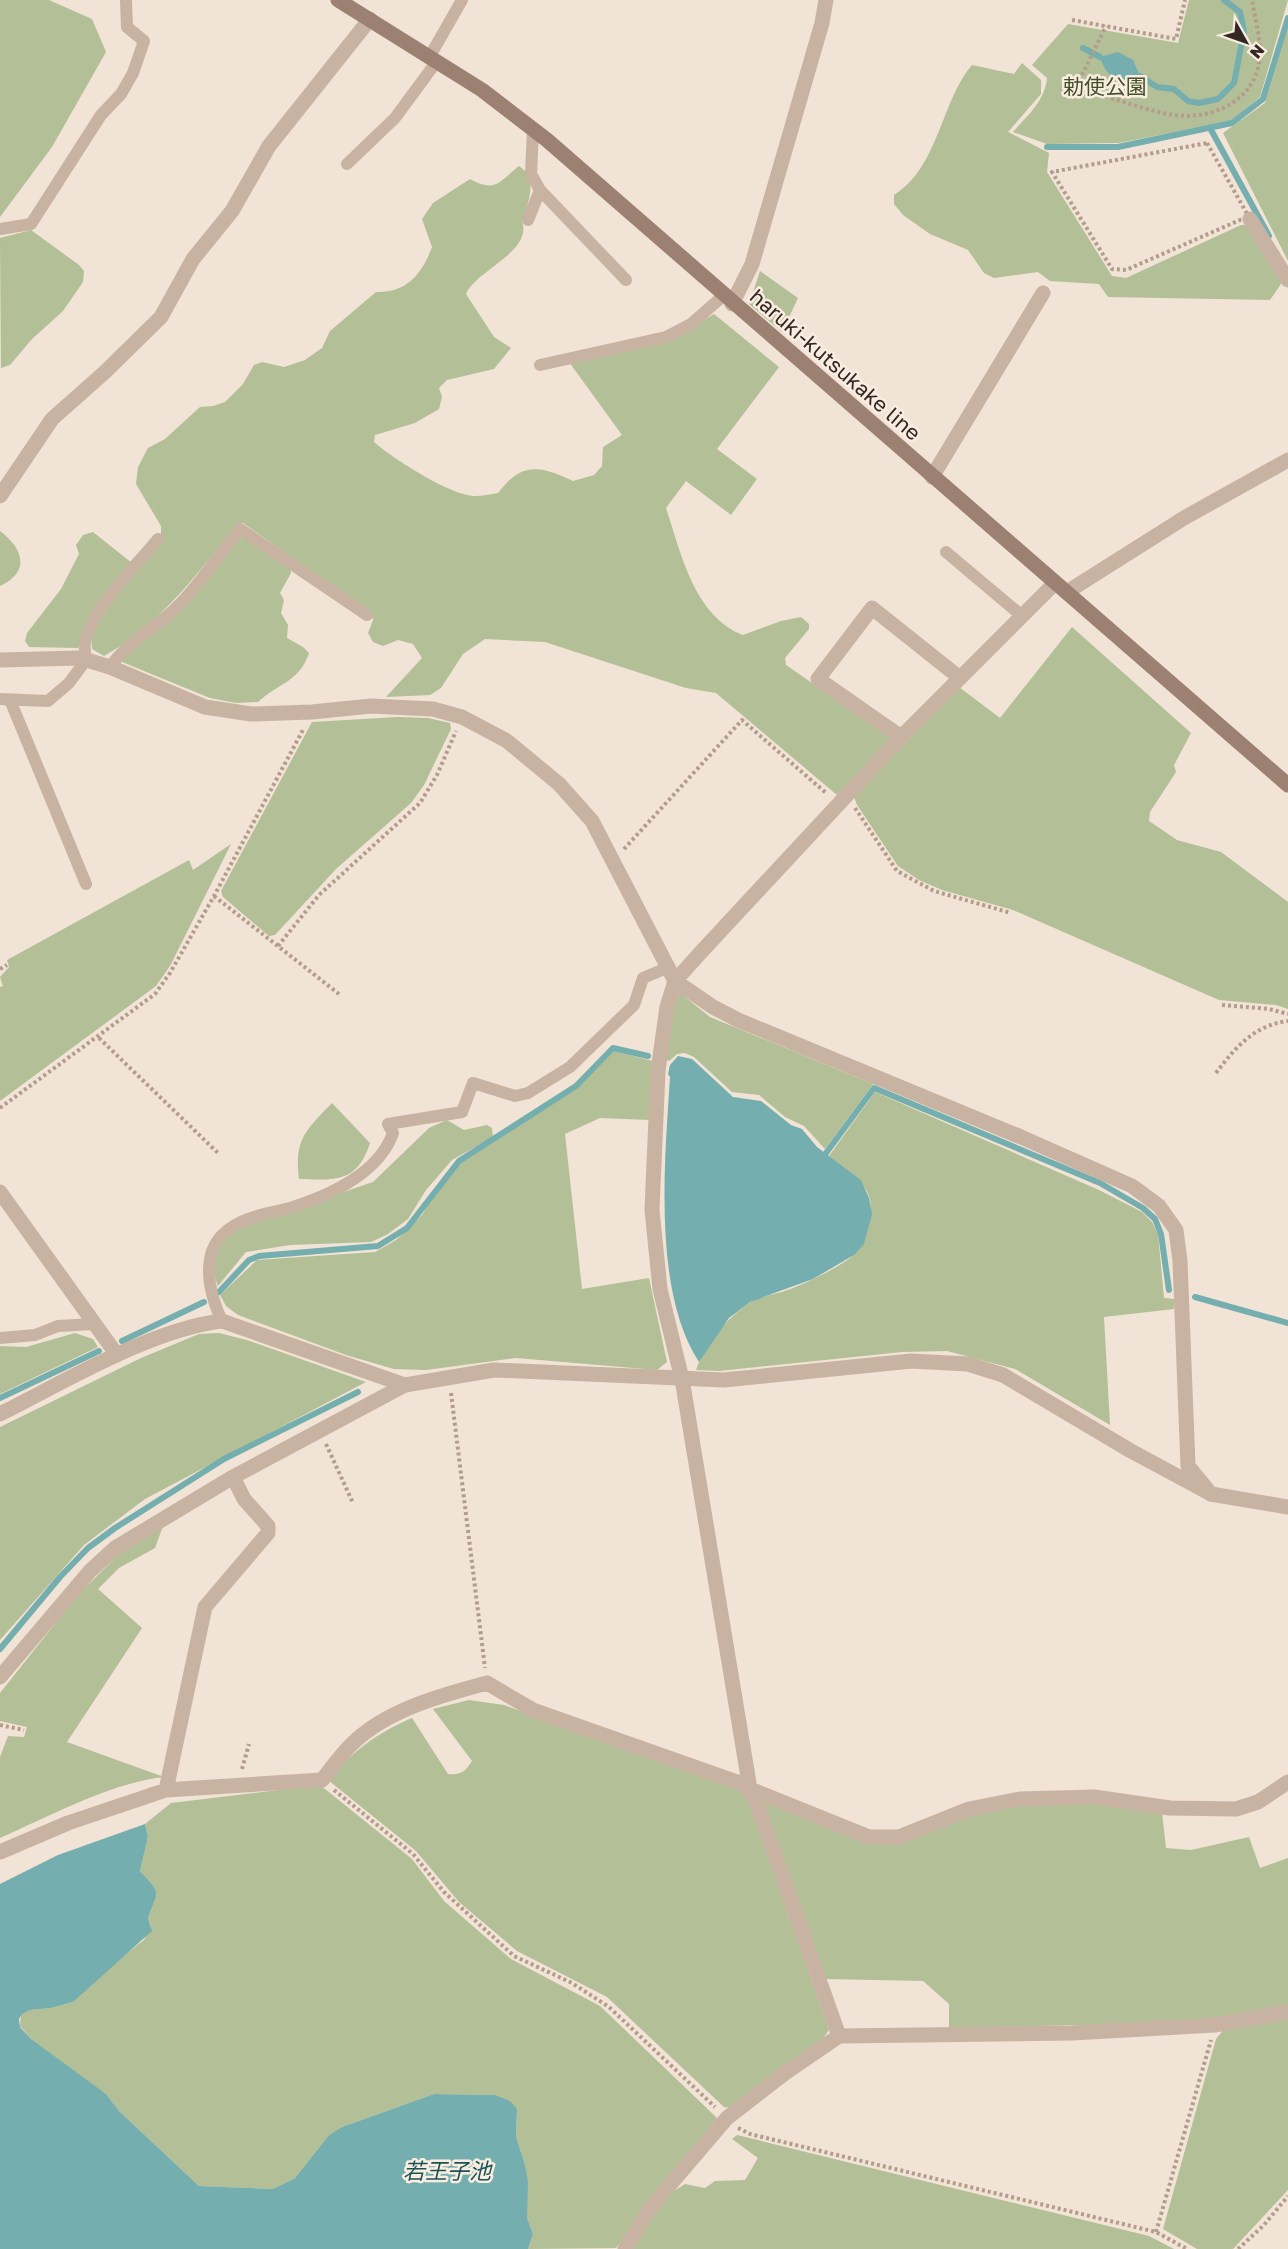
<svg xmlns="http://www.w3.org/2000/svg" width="1288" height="2249" font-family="'Golos Text','Noto Sans JP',sans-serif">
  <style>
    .green { fill: #b3bf96 }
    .water { fill: #74aeae }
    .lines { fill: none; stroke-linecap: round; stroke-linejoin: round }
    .stream { stroke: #74aeae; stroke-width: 6 }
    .path { stroke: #b49c8c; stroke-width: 4; stroke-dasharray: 3 3; stroke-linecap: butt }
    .service { stroke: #c8b2a2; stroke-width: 12 }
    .minor { stroke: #c8b2a2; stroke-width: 15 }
    .tertiary { stroke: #c8b2a2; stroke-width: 15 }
    .secondary { stroke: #9c8173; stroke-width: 15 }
    .labels { text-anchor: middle; stroke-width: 5; stroke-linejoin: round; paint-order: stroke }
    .park-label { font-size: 21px; fill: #445128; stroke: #f9ede1 }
    .street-label { font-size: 21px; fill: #332824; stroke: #f9ede1 }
    .water-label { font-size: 22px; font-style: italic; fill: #1a5354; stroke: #f9ede1 }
  </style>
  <rect width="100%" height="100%" fill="#f1e3d5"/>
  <path class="green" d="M 0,0 L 49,0 L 92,19 L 106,52 L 52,147 L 0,217 Z
    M 1189,0 L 1288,0 L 1260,97 L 1231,121 L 1119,143 L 1047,144 L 1013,132 C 1027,116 1045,101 1047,78 L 1032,65 L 1068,24 L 1178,43 Z
    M 1288,28 L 1288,261 L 1223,133 L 1265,103 Z
    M 1022,63 L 1041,80 L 1041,94 L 1008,132 L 1049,153 L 1047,172 L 1112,276 L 1126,278 L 1241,225 L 1250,225 L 1283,281 L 1270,300 L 1108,297 L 1099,284 L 1050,281 L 1038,272 L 994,278 L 984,273 L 968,250 L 930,234 L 903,215 L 894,204 L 894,195 C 939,167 941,101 972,65 L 1014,74 Z
    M 519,166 C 539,179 528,203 522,221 C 533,252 476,270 466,294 L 494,337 L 511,348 L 494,369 L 447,380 L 439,388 L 442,397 L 439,409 L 415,423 L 375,435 L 374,442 C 392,458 451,496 475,496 C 483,496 491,494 498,493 C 522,461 541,466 573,481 L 594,475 L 602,466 L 603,447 L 622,435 L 569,362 L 669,341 L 714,314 L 779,367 L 717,449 L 757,479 L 731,515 L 686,481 L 666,508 C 681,553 694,616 743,635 L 781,621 L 801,617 L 809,624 L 809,629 L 785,658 L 786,665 L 890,737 L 891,741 L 837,795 L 716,693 L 686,688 L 545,642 L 485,639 L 463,654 L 441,688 L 430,695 L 386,697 L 422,658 L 413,644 L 398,640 L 383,646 L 373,642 L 368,633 L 373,620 L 371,613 L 243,523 L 238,523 C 198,573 161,624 104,656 L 92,649 L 91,634 L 118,593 L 161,541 L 161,526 L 136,484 L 138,467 L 148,448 L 165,439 L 200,407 L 213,406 L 225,402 L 243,384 L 254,365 L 262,362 L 284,367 L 305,360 L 322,348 L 330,331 L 376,292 C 407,293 422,274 432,247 L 422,219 L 433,203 L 470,179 C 495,193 499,182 519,166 Z
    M 31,230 L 79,265 L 84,271 L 83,282 L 63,311 L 32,339 L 10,365 L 1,368 L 0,238 Z
    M 760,271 L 798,298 L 782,332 L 749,304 Z
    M 0,531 C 23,548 31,572 0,586 Z
    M 93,532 L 132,563 L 85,628 L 78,648 L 29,647 L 25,641 L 27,633 L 61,589 L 79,554 L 76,545 L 83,535 Z
    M 246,537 L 290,567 L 291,573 L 280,593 L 284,600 L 281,613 L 288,625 L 287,638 L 303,647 L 309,653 C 300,681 279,683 258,702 L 236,703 L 210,698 L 122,662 L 122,656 L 239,538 Z
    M 1072,627 L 1191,733 L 1174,765 L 1176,772 L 1150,812 L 1149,821 L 1177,840 L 1221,852 L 1288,902 L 1288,1009 L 1276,1005 L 1219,1000 L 1013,910 L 942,890 L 919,880 L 898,866 L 857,805 L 854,797 L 959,687 L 1000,718 Z
    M 398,717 L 428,718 L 450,723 L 451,729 L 424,785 L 411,803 L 336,869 L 275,935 L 269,936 L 223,897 L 221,891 L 312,722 Z
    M 231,844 L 170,966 L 156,986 L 0,1101 L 0,987 L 3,986 L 0,977 L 9,967 L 7,960 L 189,860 L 193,870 Z
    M 680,993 L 710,1017 L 873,1084 L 825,1149 L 804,1126 L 785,1117 L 759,1095 L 732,1092 L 694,1057 L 685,1053 L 677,1054 L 669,1061 L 665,1059 L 675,1001 Z
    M 614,1051 L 653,1061 L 650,1120 L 600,1118 L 565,1134 L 582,1289 L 649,1278 L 667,1362 L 657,1370 L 516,1358 L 426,1370 L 394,1369 L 346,1355 L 238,1315 L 226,1306 L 220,1295 L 257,1260 L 375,1252 L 396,1240 L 422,1215 L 435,1193 L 461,1162 L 577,1088 Z
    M 875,1092 L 1099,1190 L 1142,1212 L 1152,1222 L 1158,1234 L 1164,1298 L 1174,1299 L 1174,1309 L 1104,1317 L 1110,1425 L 1015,1369 L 947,1351 L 902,1352 L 719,1371 L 696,1370 C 705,1344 725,1320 749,1303 C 758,1297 767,1296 778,1293 C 793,1290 848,1264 855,1253 C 860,1246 862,1236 866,1228 C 882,1191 855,1176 829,1156 Z
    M 332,1103 L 370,1143 C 357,1183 336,1180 299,1179 C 294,1139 306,1130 332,1103 Z
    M 447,1120 L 464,1130 L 487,1125 L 492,1128 L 493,1137 L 452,1160 L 426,1190 L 408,1219 L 388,1234 L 371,1242 L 290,1245 L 246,1252 L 218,1286 C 208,1263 219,1243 237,1228 L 373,1182 L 429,1128 Z
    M 75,1333 L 93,1339 L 98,1347 L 0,1394 L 0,1346 L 26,1347 Z
    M 219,1333 L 247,1340 L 366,1382 L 145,1499 L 84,1545 L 0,1640 L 0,1427 L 141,1358 L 199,1334 Z
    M 163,1526 L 155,1548 L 119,1568 L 98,1589 L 142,1628 L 67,1742 L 164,1777 C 110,1783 50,1816 0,1838 L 0,1757 L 8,1736 L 24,1737 L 27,1727 L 0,1721 L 0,1693 L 77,1596 L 124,1549 Z
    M 469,1700 L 504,1705 L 745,1791 L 829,2030 L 822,2040 L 732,2108 L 724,2107 L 607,1997 L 517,1951 L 459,1902 L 416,1851 L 328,1780 C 353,1751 377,1733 412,1718 L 448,1774 C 461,1775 465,1772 472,1761 L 433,1709 Z
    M 320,1785 L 412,1859 L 444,1901 L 511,1959 L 600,2006 L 717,2118 L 616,2248 L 528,2249 L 533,2234 L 527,2218 L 525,2165 L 516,2136 L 517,2109 L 495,2095 L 434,2094 L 342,2127 L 329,2135 L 295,2178 L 273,2189 L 199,2186 L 119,2111 L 106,2094 L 71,2071 L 31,2039 L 20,2026 L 21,2014 L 30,2010 L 51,2008 L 73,2002 L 107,1969 L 144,1940 L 151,1927 L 148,1918 C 158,1889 163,1896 140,1871 L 148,1837 L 145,1824 L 171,1803 Z
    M 765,1799 L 874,1843 L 999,1806 L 1065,1801 L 1162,1812 L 1166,1848 L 1191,1850 L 1249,1837 L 1260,1868 L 1288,1858 L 1288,2007 L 1211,2022 L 949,2028 L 949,2004 L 923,1981 L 825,1979 L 762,1802 Z
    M 1288,2018 L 1288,2190 L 1233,2249 L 1197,2249 L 1163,2229 L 1216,2039 L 1225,2028 Z
    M 737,2135 L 1149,2236 L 1174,2249 L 630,2249 L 669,2194 L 685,2184 L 705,2188 L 715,2181 L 745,2180 L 758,2158 L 732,2139 Z"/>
  <path class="water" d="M 1118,52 L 1133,60 L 1140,76 C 1119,84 1106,78 1100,57 Z
    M 678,1056 L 692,1059 L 733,1097 L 761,1101 L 791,1125 L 802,1129 L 817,1147 L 861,1180 L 869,1198 L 872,1214 L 864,1244 L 854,1255 L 813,1279 L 750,1302 L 729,1318 L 699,1362 C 652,1290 665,1159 670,1077 L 668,1074 L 670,1065 Z
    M 145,1824 L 148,1837 L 140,1871 C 163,1896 158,1889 148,1918 L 152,1931 L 73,2002 L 51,2008 L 30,2010 L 22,2014 L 19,2019 L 20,2027 L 31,2039 L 106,2094 L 119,2111 L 199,2186 L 273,2189 L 295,2178 L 329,2135 L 342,2127 L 434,2094 L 495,2095 L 510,2101 L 517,2109 L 516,2136 L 525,2165 L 528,2182 L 527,2218 L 533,2234 L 528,2249 L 0,2249 L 0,1884 L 58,1855 Z"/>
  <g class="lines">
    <path class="stream" d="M 1083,48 L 1100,57
      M 1140,76 L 1157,87 L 1174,89 L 1188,101 L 1199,103 L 1218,99 L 1234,83 L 1244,31 L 1240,12 L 1224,0
      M 1210,128 L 1269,236
      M 1047,147 L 1118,147 L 1232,123 L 1263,99 L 1288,18
      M 826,1153 L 874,1088 L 1100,1183 L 1143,1208 L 1155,1219 L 1161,1234 L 1169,1290
      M 219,1292 L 249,1260 L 259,1256 L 378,1246 L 407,1228 L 459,1161 L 576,1086 L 613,1048 L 648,1056
      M 1195,1297 L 1288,1323
      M 122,1341 L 204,1302
      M 0,1398 L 99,1351
      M 0,1649 L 60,1577 L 88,1548 L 115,1528 L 224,1459 L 358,1392"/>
    <path class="path" d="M 1072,20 L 1176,39 L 1185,0
      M 1082,75 L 1106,26
      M 1094,93 C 1120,100 1147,111 1174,115 C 1214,120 1258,100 1260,54 C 1260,36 1255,18 1252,0
      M 1207,143 L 1250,219 L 1240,220 L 1126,270 L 1112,269 L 1052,172 Z
      M 855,808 L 897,871 L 934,891 L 1011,913
      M 624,849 L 742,720 L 826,793
      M 214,896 L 339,994
      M 278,946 L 319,895 L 420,803 L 437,775 L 456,731
      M 0,969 L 7,965
      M 1222,1005 L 1269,1009 L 1288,1014
      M 99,1038 L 219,1154
      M 1216,1073 C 1235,1048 1254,1025 1288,1021
      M 0,1108 L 155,994 L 170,973 L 214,896 L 304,728
      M 451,1393 L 485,1668
      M 326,1444 L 353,1503
      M 0,1725 L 24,1730
      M 242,1769 L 249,1744
      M 334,1790 L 413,1854 L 444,1892 L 514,1956 L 572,1983 L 609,2007 L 715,2107
      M 738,2128 L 750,2134 L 1156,2232 L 1187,2249
      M 1156,2232 L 1211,2040
      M 1238,2249 L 1264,2225 L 1288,2196"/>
    <path class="service" d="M 430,56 L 462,0
      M 533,130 L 531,174 L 540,190 L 626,280
      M 347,164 L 395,118 L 437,61
      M 528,220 L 540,190
      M 0,229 L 31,224 L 101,115 L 121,94 L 133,73 L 144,41 L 127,27 L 126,0
      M 540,365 L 666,337 L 691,324 L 723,296
      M 946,552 L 1022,616
      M 110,667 C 128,641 157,628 179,605 C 201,582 220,554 240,529 L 367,615
      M 0,699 L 48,701 L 69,683 L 86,660 C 85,654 84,648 85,642 C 93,607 136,566 158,539
      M 10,700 L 86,884
      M 222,1321 C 208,1291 198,1248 232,1227 C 250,1215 273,1213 293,1207 C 330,1195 379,1173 393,1133 L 388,1124 L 462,1112 L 473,1083 L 515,1096 L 528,1093 L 570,1067 L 634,1005 L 643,978 L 669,967
      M 0,1338 L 35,1335 L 58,1326 L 94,1324"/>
    <path class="minor" d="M 1250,219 L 1288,280
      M 732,304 L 752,264 L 822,23 L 826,0
      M 932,477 L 1043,293
      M 0,496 L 52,419 L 105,372 L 161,317 L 193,259 L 232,211 L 269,146 L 370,19
      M 1067,592 L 1184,518 L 1288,460
      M 0,660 L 80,658 L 110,667 L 205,707 L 251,714 L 312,712 L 371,706 L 433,709 L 462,717 L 507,741 L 559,784 L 592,821 L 675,981 L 713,1007 L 738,1020 L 1021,1137 L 1132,1186 L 1159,1206 L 1176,1230 L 1180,1261 L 1188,1466 L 1211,1494
      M 901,737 L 818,679 L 872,608 L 960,678
      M 0,1192 L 117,1355
      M 0,1677 L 90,1571 L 115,1548 L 233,1477 L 405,1385
      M 166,1790 L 205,1607 L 268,1533 L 268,1526 L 244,1499 L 233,1477
      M 0,1852 L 68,1823 L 166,1790 L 322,1780 C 332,1768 341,1754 352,1744 C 386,1710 442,1695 487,1683 L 533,1710 L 740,1783 L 750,1789 L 869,1837 L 899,1837 L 969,1809 L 1020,1799 L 1094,1797 L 1170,1808 L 1236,1809 L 1258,1802 L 1288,1782
      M 839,2036 L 756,1801 L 750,1789 L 682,1379 L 660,1289 L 652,1210 L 658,1071 L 667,1007 L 675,981 L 702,951 L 901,737 L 1055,583
      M 625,2249 L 651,2207 L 727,2118 L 785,2073 L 839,2036 L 1072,2033 L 1215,2025 L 1288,2012"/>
    <path class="tertiary" d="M 0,1414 C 64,1382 152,1329 222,1321 L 405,1385 L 494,1370 L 724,1380 L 911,1361 L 968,1364 L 1003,1375 L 1131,1451 L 1211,1494 L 1288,1507"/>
    <path class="secondary" d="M 338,0 L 482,90 L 547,140 L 1288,785"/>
  </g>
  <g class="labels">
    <g class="park-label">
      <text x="1105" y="94">勅使公園</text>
    </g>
    <g class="street-label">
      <text transform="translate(835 365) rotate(41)" y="7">haruki-kutsukake line</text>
    </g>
    <g class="water-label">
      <text x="447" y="2179">若王子池</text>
    </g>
  </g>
  <g transform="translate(1246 42) rotate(130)" stroke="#f9ede1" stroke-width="4.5" paint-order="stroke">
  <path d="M0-4.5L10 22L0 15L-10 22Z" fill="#332824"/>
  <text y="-9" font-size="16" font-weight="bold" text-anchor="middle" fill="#332824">N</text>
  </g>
</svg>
